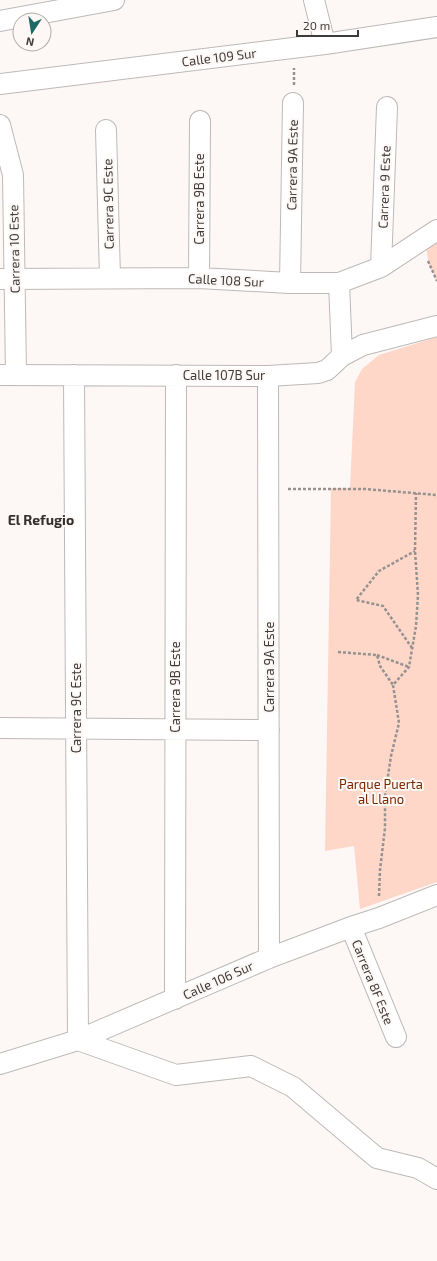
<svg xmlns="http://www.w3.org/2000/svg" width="437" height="1261" font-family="'Exo 2',sans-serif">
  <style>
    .green { fill: #fed7c9 }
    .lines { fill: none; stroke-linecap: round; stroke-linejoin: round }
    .minor-casing { stroke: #beb9b8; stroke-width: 22 }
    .path { stroke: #959290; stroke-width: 2.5; stroke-dasharray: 3 2; stroke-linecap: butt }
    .minor { stroke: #fff; stroke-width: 20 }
    .labels { text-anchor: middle; stroke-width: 4; stroke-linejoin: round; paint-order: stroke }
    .street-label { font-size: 13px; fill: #3e3c3b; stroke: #fdf8f6 }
    .park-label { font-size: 13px; fill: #7a2700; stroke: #fdf8f6 }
    .neighbourhood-label { font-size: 14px; font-weight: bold; fill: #332f2e; stroke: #fdf8f6 }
  </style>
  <rect width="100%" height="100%" fill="#fdf8f6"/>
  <path class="green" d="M 437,240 L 437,281 L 429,264 L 426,248 Z
    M 437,337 L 437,882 L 360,909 L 354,846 L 325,851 L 331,488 L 350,488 L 355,382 L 362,369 L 379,355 Z"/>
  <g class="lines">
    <g class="minor-casing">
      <path id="minor" d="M 314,0 L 325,44
        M 0,21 L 114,0
        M 0,84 L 325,44 L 437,27
        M 0,125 L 13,175 L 16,375
        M 106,130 L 110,278
        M 381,267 L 387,107
        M 199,278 L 200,121
        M 0,279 L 199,278 L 290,283 L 339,283 L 381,267 L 437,230
        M 290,283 L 293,103
        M 339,283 L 342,356
        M 0,375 L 268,376 L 318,373 L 327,370 L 342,356 L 363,345 L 437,326
        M 74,375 L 78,1040 L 176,1075 L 251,1066 L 293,1087 L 377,1158 L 418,1168 L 437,1179
        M 268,376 L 269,958
        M 0,728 L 269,730
        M 351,927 L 396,1037
        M 175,999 L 176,375
        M 0,1064 L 78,1040 L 269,958 L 351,927 L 379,918 L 437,895"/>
    </g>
    <path class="path" d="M 294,85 L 294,68
      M 428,261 L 437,281
      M 288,489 L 365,489 L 437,495
      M 412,648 L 383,606 L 356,600 L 379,571 L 415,551
      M 338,652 L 377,655 L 380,666 L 393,685
      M 377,655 L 409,667
      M 379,896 L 380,870 L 385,828 L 385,796 L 391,756 L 399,723 L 393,685 L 409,667 L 416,626 L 418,595 L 415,551 L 416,493"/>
    <use href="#minor" class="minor"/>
  </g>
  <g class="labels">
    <g class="street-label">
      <text transform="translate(219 57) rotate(-7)" y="5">Calle 109 Sur</text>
      <text transform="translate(292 165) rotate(-89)" y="5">Carrera 9A Este</text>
      <text transform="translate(384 187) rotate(-88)" y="5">Carrera 9 Este</text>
      <text transform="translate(199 199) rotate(-90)" y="5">Carrera 9B Este</text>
      <text transform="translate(108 204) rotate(-91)" y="5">Carrera 9C Este</text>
      <text transform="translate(14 249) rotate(-91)" y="5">Carrera 10 Este</text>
      <text transform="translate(226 280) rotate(3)" y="5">Calle 108 Sur</text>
      <text x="224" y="380">Calle 107B Sur</text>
      <text transform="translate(269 667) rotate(-90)" y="5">Carrera 9A Este</text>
      <text transform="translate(175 687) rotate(-90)" y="5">Carrera 9B Este</text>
      <text transform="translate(76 708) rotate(-90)" y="5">Carrera 9C Este</text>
      <text transform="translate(218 980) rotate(-24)" y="5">Calle 106 Sur</text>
      <text transform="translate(373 982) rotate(68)" y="5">Carrera 8F Este</text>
    </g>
    <g class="park-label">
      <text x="381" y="789">Parque Puerta<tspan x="381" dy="15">al Llano</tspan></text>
    </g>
    <g class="neighbourhood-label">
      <text x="41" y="525">El Refugio</text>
    </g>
  </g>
  <g transform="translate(32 32) rotate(192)"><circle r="19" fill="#fdf8f6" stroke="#b1adab"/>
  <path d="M0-3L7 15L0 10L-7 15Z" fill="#1c6865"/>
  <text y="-6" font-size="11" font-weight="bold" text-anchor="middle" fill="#3e3c3b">N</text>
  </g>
  <path d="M297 30v6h61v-6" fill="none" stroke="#3e3c3b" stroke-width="2"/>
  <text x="303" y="30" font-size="12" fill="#3e3c3b" stroke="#fdf8f6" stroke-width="3" paint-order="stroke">20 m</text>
</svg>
